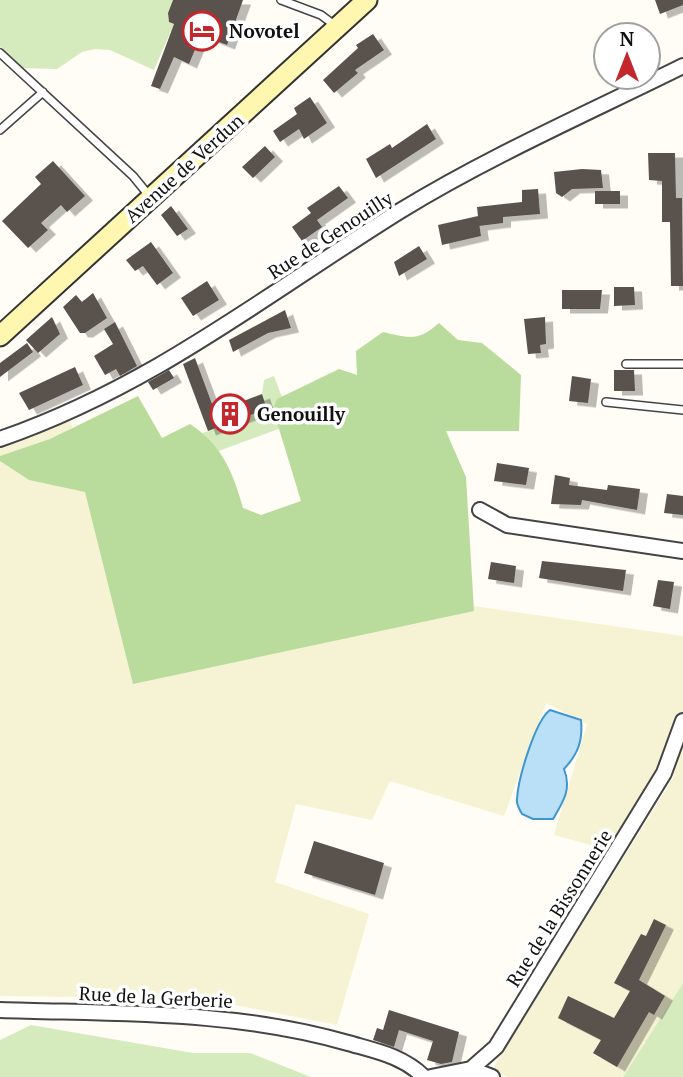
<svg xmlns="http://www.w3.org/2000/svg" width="683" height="1077" font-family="'PT Serif',serif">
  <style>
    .farmland { fill: #f6f3d4 }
    .green { fill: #d5ebbd }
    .forest { fill: #b9dc9c }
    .water { fill: #b9e0f7; stroke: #3f96cf; stroke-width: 2 }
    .building { fill: #5a524d; filter: url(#shadow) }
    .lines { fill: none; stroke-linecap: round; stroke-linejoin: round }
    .lane-casing { stroke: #444; stroke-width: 10 }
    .street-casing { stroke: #444; stroke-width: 18 }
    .secondary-casing { stroke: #333; stroke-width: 23 }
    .lane { stroke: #fff; stroke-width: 7 }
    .street { stroke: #fff; stroke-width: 14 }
    .secondary { stroke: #fff6b0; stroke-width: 19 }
    .labels { text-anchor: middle; stroke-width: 7; stroke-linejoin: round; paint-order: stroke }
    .poi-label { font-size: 19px; font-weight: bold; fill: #111; stroke: #fff; text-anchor: start }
    .street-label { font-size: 19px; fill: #111; stroke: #fff }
  </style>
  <defs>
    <filter id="shadow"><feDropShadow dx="8" dy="4.5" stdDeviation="0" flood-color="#0004"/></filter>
  </defs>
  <rect width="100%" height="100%" fill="#fffdf5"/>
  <path class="farmland" d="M 69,418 L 159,666 L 474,610 L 474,606 L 683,636 L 683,983 L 623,1077 L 508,1077 L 491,1071 L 675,775 L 665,766 L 605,849 L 554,835 L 587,724 L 546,703 L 504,816 L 390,781 L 372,820 L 296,804 L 275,882 L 369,914 L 337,1025 L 204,999 L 0,996 L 0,446 Z"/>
  <path class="green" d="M 0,0 L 173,0 L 168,13 L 169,22 L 174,24 L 154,70 L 110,50 L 95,49 L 82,52 L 57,69 L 22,68 L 0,47 Z
    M 274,376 L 292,424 L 191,461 L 184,440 L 267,409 L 262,394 L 264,380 Z
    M 683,983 L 683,1077 L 623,1077 Z
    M 31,1025 L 193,1053 L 250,1053 L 311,1077 L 0,1077 L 0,1040 Z"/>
  <path class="forest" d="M 439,323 L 458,340 L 482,343 L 521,375 L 519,431 L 446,431 L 466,477 L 474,611 L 133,684 L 85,492 L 29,480 L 0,461 L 0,456 L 50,439 L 138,396 L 162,438 L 190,424 C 222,445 233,472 243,508 L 261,515 L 301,501 L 273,409 L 277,399 L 339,369 L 357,375 L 356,351 L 383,332 C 409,338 418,342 439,323 Z"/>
  <path class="water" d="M 550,710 L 581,720 C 583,741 578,754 564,769 C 572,789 563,802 553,819 L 533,819 L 522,814 C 519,809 516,804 517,799 C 518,779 535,721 550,710 Z"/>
  <path class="building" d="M 173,0 L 243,0 L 227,45 L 206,37 L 204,42 L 199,40 L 189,64 L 174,57 L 160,89 L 151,86 L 174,24 L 169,22 L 168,13 Z
    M 655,0 L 683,0 L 683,5 L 660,14 Z
    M 373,34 L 384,50 L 355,70 L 358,73 L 334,93 L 323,80 L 358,48 L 356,45 Z
    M 310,97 L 327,123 L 304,139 L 299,129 L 280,142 L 273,131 L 297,114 L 294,108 Z
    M 427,124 L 436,139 L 376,178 L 366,159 L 390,144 L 392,148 Z
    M 265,146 L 275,157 L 253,178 L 242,167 Z
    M 648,153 L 675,153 L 676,198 L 682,198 L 683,286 L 671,286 L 670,222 L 662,222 L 662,181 L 649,180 Z
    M 53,161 L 85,196 L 67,212 L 61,205 L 41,223 L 48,230 L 28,248 L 2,221 L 41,184 L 35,177 Z
    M 582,169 L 601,170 L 603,188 L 572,189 L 562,197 L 556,193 L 554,172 Z
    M 339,186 L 348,198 L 317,220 L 322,227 L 302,241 L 292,227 L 311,213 L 307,208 Z
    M 538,189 L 540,214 L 503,217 L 503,223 L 479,226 L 477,207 L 522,202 L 522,190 Z
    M 595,191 L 620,191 L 620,204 L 595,204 Z
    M 171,206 L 188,229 L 177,236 L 161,215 Z
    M 478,216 L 481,236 L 442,245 L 438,225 Z
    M 151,242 L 173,273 L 157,285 L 143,266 L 135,271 L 126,260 Z
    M 419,246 L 427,259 L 399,276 L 394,262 Z
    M 207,281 L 219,300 L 193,316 L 181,298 Z
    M 614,287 L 634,287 L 635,305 L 614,306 Z
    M 562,290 L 602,290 L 600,309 L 562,309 Z
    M 93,293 L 107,318 L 85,333 L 80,333 L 63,307 L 76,295 L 82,302 Z
    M 285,310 L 291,328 L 268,333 L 233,352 L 229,340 Z
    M 52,317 L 60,334 L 38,353 L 26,340 Z
    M 545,317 L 546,344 L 540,345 L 541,353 L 528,354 L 524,319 Z
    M 115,322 L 137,366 L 120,376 L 116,369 L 105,375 L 94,356 L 113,344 L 104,329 Z
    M 27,343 L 33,352 L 0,377 L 0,363 Z
    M 195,358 L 215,412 L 262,394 L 267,409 L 208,431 L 183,364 Z
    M 75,367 L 83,385 L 29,410 L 19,393 Z
    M 169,370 L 174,378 L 153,390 L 148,382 Z
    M 614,370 L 634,370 L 635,391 L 614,391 Z
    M 572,376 L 591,379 L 588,403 L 569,401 Z
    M 497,463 L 529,468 L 526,485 L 494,481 Z
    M 555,475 L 570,478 L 569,485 L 607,490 L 608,485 L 640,489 L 637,510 L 582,500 L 581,505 L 551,504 Z
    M 667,494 L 683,496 L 683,515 L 664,513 Z
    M 542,561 L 626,570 L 623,591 L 539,578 Z
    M 491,562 L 516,566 L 514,583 L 488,579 Z
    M 658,580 L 674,582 L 670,609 L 653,606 Z
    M 314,841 L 384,863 L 375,895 L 304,873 Z
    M 654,919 L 666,925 L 639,980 L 665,996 L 654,1015 L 649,1012 L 617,1067 L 593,1053 L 601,1040 L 558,1018 L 568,996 L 614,1018 L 630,991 L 614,983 L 641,934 L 646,936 Z
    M 389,1010 L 459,1032 L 452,1062 L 441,1064 L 427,1060 L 433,1041 L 399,1030 L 394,1047 L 373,1040 L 377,1028 L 383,1030 Z"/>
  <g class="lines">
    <g class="lane-casing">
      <path id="lane" d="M 281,0 L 321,15 L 337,27
        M 0,53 L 133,176 L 151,198
        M 0,130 L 43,92
        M 626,364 L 683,364
        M 606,402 L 683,410"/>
    </g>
    <g class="street-casing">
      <path id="street" d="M 0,439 C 153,386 265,295 400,211 C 490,156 588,113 683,66
        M 480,510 L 507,525 L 683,551
        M 0,1010 C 119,1014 233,1010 348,1043 C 376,1051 403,1056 424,1077
        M 471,1069 L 492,1077
        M 431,1077 L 471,1069 L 496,1047 L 664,773 L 683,721"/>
    </g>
    <g class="secondary-casing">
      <path id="secondary" d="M 0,336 L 367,0"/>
    </g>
    <use href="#lane" class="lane"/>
    <use href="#street" class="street"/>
    <use href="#secondary" class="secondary"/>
  </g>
  <defs>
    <g id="hotel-ring" transform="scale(2.0125)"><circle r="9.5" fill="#fff" stroke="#c4262e" stroke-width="1.5"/><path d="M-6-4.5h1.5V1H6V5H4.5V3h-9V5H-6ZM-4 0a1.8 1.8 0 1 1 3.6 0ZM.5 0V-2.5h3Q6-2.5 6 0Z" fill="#c4262e"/></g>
    <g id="building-ring" transform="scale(2.0125)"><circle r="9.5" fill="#fff" stroke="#c4262e" stroke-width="1.5"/><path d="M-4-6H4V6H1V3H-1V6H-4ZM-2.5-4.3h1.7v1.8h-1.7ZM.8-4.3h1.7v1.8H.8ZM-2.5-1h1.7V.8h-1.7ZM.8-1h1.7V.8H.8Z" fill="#c4262e"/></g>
  </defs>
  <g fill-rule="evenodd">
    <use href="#hotel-ring" x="202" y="31"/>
    <use href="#building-ring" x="230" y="414"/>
  </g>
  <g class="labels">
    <g class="poi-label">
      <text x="229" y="38">Novotel</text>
      <text x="257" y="421">Genouilly</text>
    </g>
    <g class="street-label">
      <text transform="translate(184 168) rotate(-42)" y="7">Avenue de Verdun</text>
      <text transform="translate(330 235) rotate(-33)" y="7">Rue de Genouilly</text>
      <text transform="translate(559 908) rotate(-58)" y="7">Rue de la Bissonnerie</text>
      <text transform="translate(156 997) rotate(3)" y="7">Rue de la Gerberie</text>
    </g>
  </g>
  <g transform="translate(627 56)"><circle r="33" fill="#ffffff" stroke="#a0a0a0" stroke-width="2"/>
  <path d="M0-5L12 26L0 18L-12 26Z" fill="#c4262e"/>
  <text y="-10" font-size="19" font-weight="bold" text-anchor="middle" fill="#111111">N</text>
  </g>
</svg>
